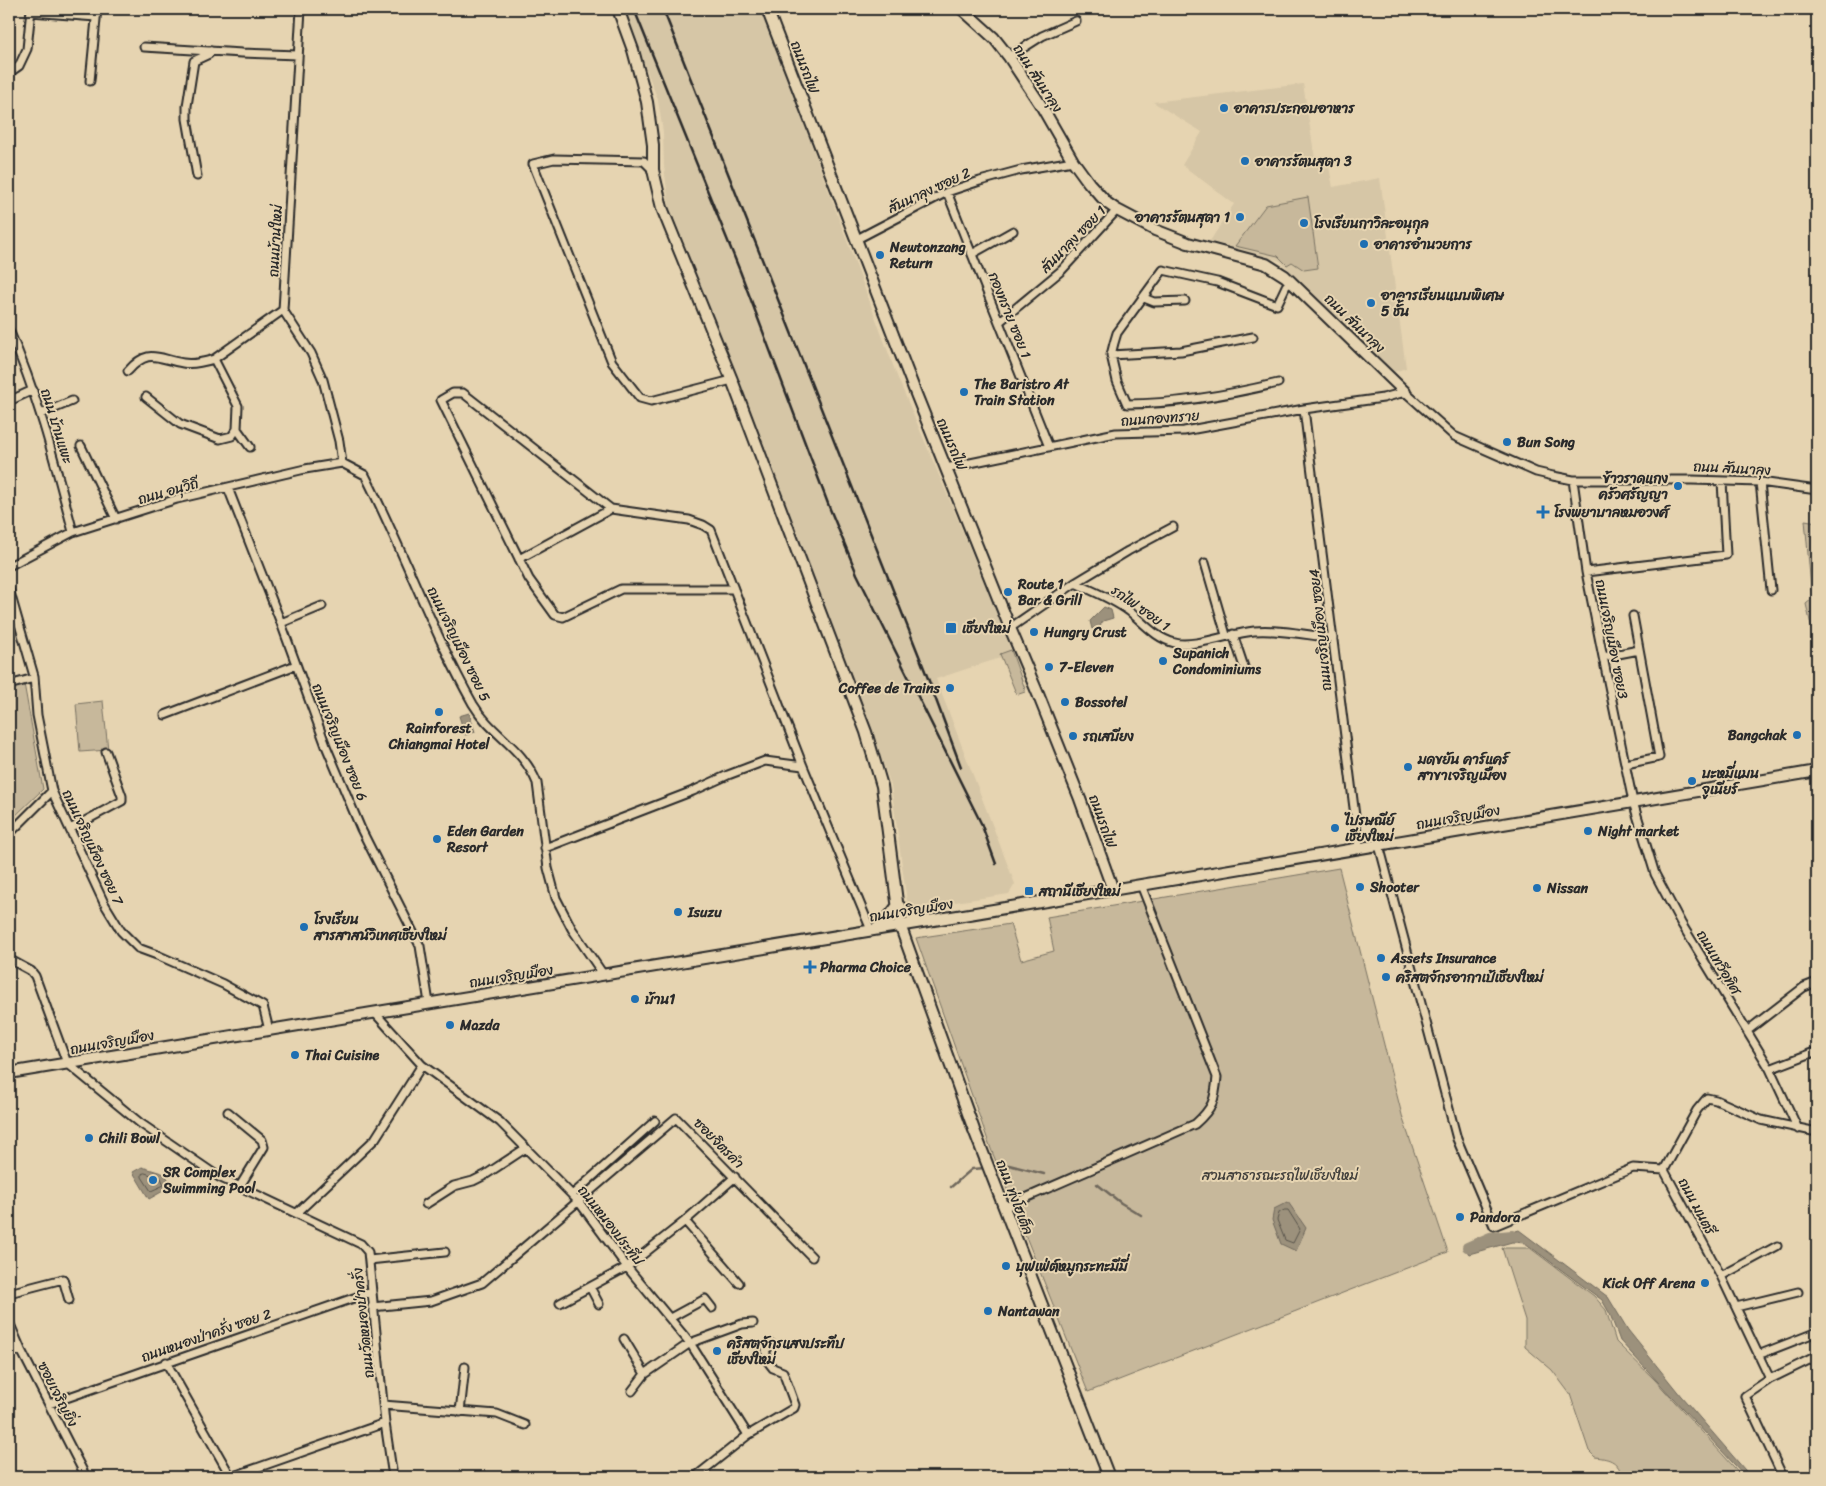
<svg xmlns="http://www.w3.org/2000/svg" width="1826" height="1486" font-family="Sriracha,'Playpen Sans Thai',sans-serif">
  <style>
    .built { fill: #d6c6a6 }
    .green { fill: #c7b89b; stroke: #797263 }
    .water { fill: #9c917c; stroke: #6f685c }
    .lines { fill: none; stroke-linecap: round; stroke-linejoin: round }
    .shore { stroke: #58544b; stroke-width: 1 }
    .stream { stroke: #6f685c; stroke-width: 2.5 }
    .canal { stroke: #9c917c; stroke-width: 10 }
    .street-casing { stroke: #2b2b2b; stroke-width: 11 }
    .secondary-casing { stroke: #2b2b2b; stroke-width: 14 }
    .street { stroke: #e6d4b1; stroke-width: 7 }
    .secondary { stroke: #e6d4b1; stroke-width: 10 }
    .rail { stroke: #2b2b2b; stroke-width: 2.5 }
    .poi-dot { fill: #1f6fb2; stroke: #e6d4b1; stroke-width: 2 }
    .labels { text-anchor: middle; stroke-width: 4; stroke-linejoin: round; paint-order: stroke }
    .street-label { font-size: 14px; fill: #2b2b2b; stroke: #e6d4b1 }
    .poi-label { font-size: 14px; font-weight: bold; fill: #2b2b2b; stroke: #e6d4b1; text-anchor: start }
    .park-label { font-size: 14px; fill: #42403c; stroke: #e6d4b1 }
  </style>
  <rect width="100%" height="100%" fill="#e6d4b1"/>
  <filter id="ink" filterUnits="userSpaceOnUse"><feTurbulence type="fractalNoise" baseFrequency=".02" numOctaves="2"/><feDisplacementMap in="SourceGraphic" scale="10" xChannelSelector="R" yChannelSelector="G"/><feConvolveMatrix kernelMatrix="1 2 1 2 8 2 1 2 1" color-interpolation-filters="sRGB"/></filter>
  <g filter="url(#ink)">
    <path class="built" d="M 623,9 L 757,9 L 768,27 L 897,376 L 997,612 L 1012,654 L 936,679 L 1015,884 L 1009,894 L 908,909 L 891,785 L 765,446 L 669,206 L 664,166 L 663,132 L 658,100 Z
      M 1303,84 L 1316,165 L 1329,167 L 1333,187 L 1380,178 L 1406,368 L 1394,372 L 1280,261 L 1210,241 L 1234,204 L 1182,165 L 1202,132 L 1153,102 Z"/>
    <path class="green" d="M 1308,197 L 1318,268 L 1304,270 L 1292,262 L 1287,265 L 1278,256 L 1235,246 L 1266,205 Z
      M 1805,520 L 1817,522 L 1817,651 L 1806,604 L 1812,599 Z
      M 1011,650 L 1025,689 L 1025,692 L 1019,694 L 1016,693 L 1000,654 Z
      M 23,678 L 43,789 L 9,822 L 9,689 Z
      M 103,701 L 108,750 L 80,752 L 76,704 Z
      M 1339,868 L 1403,1119 L 1448,1252 L 1088,1392 L 991,1149 L 916,938 L 1010,924 L 1021,960 L 1054,951 L 1047,917 Z
      M 1502,1248 L 1530,1248 L 1594,1296 L 1606,1310 L 1616,1342 L 1655,1380 L 1743,1477 L 1623,1477 C 1617,1461 1612,1459 1595,1457 L 1589,1451 L 1570,1394 L 1552,1370 L 1525,1347 L 1525,1320 Z"/>
    <path class="water" d="M 1104,607 L 1111,610 L 1113,618 L 1103,621 L 1098,629 L 1092,629 L 1090,621 Z
      M 469,713 L 475,732 L 465,735 L 459,716 Z
      M 142,1167 L 165,1174 L 172,1186 L 149,1199 L 133,1172 Z
      M 1288,1202 L 1306,1228 L 1296,1251 L 1281,1244 L 1272,1220 L 1274,1209 Z
      M 1519,1230 L 1608,1297 L 1628,1330 L 1681,1396 L 1751,1477 L 1746,1477 L 1620,1341 L 1610,1314 L 1602,1300 L 1525,1243 L 1512,1242 L 1469,1254 L 1464,1247 Z"/>
    <g class="lines">
      <path class="shore" d="M 145,1173 L 161,1178 L 164,1185 L 151,1191 L 142,1177 L 142,1174 Z
        M 1285,1210 L 1288,1210 L 1300,1229 L 1293,1243 L 1285,1240 L 1277,1220 L 1279,1213 Z"/>
      <path class="stream" d="M 991,1167 L 1009,1165 L 1044,1174
        M 1097,1184 L 1121,1203 L 1141,1215
        M 951,1187 L 972,1169 L 986,1168"/>
      <path class="canal" d="M 1467,1247 L 1490,1237 L 1512,1235"/>
      <g class="street-casing">
        <path id="street" d="M 301,9 L 283,310 L 311,353 L 323,380 L 339,441 L 342,463
          M 31,12 L 96,17
          M 144,47 L 242,53 L 298,55
          M 1009,57 L 1042,36 L 1076,21
          M 9,73 L 19,66 L 27,49 L 31,9
          M 90,81 L 97,9
          M 653,170 L 644,161 L 554,159 L 533,164 L 612,362 L 640,398 L 651,401 L 732,380
          M 197,176 L 187,119 L 187,106 L 194,61 L 209,54 L 211,51
          M 947,192 L 1049,447
          M 857,239 L 947,192 L 980,181 L 1021,170 L 1073,161
          M 972,254 L 1013,231
          M 1144,298 L 1154,302 L 1185,301
          M 999,322 L 1062,270 L 1117,210
          M 9,330 C 38,395 55,463 73,532
          M 1111,355 L 1181,351 L 1253,337
          M 128,371 C 149,347 157,359 183,363 C 193,365 204,362 214,359
          M 1278,383 C 1228,395 1178,404 1127,404 L 1117,381 L 1111,355 L 1114,343 L 1117,333 L 1163,270 L 1217,282 L 1277,305 L 1286,286 L 1291,282
          M 146,397 L 180,424 L 220,439 L 232,436 L 237,429 L 238,406 L 214,359 L 283,310
          M 9,401 L 33,390
          M 1304,409 L 1359,848
          M 41,414 L 72,401
          M 237,429 L 250,447
          M 81,446 L 116,519
          M 342,463 L 365,475 C 403,550 432,631 473,704 C 492,736 522,746 537,783 L 548,868 L 556,898 L 572,929 L 603,974
          M 946,468 L 1116,433 L 1184,431 L 1304,409 L 1383,398 L 1405,392 L 1454,436 L 1536,472 L 1553,476 L 1573,480 L 1692,480 L 1760,482 L 1817,490
          M 1573,480 L 1586,572 L 1603,657 L 1633,802 L 1655,874 L 1681,923 L 1770,1069 L 1798,1129
          M 1760,482 L 1771,590
          M 228,488 L 281,623 L 326,746 L 361,829 L 420,946 L 429,1003
          M 519,559 L 611,509
          M 1205,563 L 1226,635
          M 9,566 L 73,532 L 177,499 L 305,469 L 342,463
          M 1586,572 L 1726,555 L 1722,481
          M 1075,583 C 1093,591 1113,599 1129,611 C 1144,623 1155,638 1175,643 C 1194,648 1232,633 1254,631 C 1280,629 1307,635 1333,638
          M 9,589 L 34,676 L 37,715 L 52,791 L 104,903 L 121,931 L 138,948 L 157,955 L 223,984 L 263,1006 L 269,1030
          M 734,589 L 621,589 L 563,617 L 555,615 L 529,579 L 441,400 L 453,393 L 463,393 L 611,509 L 689,520 L 703,525 L 711,530 L 803,766 L 871,930
          M 281,623 L 322,606
          M 1010,628 L 1075,583 L 1128,551 L 1173,527
          M 1233,634 L 1244,667
          M 1603,657 L 1639,650
          M 9,685 L 34,678
          M 165,715 L 296,665
          M 1626,764 L 1659,757 L 1633,616
          M 70,829 L 122,801 L 122,796 L 106,752
          M 9,834 L 52,791
          M 1379,845 L 1457,1139 L 1494,1226 L 1633,1168 L 1664,1170
          M 545,848 L 693,791 L 728,775 L 765,761 L 803,766
          M 9,959 L 31,971 L 35,976 L 67,1063 L 140,1123 L 219,1177 L 361,1244 L 368,1252 L 385,1423 L 393,1477
          M 374,1012 L 422,1065 L 500,1122 L 579,1202 L 627,1267 L 690,1343 L 748,1435
          M 1747,1031 L 1804,987 L 1817,982
          M 1770,1069 L 1817,1051
          M 228,1112 L 262,1140 L 264,1147 L 240,1186
          M 1664,1170 L 1721,1276 L 1770,1379
          M 1664,1170 L 1697,1110 L 1707,1098 L 1716,1100 L 1761,1120 L 1817,1132
          M 572,1195 L 655,1121
          M 426,1204 L 454,1186 L 473,1181 L 485,1175 L 526,1148
          M 1005,1207 L 1195,1124 C 1213,1108 1215,1100 1217,1077 L 1141,885
          M 297,1213 L 375,1139 L 422,1065
          M 685,1221 L 739,1283
          M 369,1260 L 445,1252
          M 1721,1276 L 1777,1246
          M 590,1287 L 599,1304
          M 9,1293 L 63,1279 L 69,1300
          M 560,1303 L 627,1267 L 685,1221 L 735,1177
          M 372,1307 L 431,1301 L 482,1283 L 676,1118 L 812,1257
          M 1736,1307 L 1798,1292
          M 670,1318 L 705,1299 L 712,1308
          M 9,1322 L 21,1350 L 86,1477
          M 624,1339 L 645,1374
          M 9,1353 L 21,1350
          M 1758,1355 L 1817,1332
          M 166,1362 L 231,1477
          M 632,1391 L 645,1374 L 690,1343 L 742,1324 L 753,1323
          M 49,1404 L 371,1292
          M 383,1405 L 497,1414 L 525,1425
          M 460,1412 L 465,1367
          M 210,1477 L 231,1477 L 385,1423
          M 695,1477 L 748,1435 L 794,1408 L 795,1405 L 783,1372 L 773,1368 L 766,1359 L 766,1350 L 771,1344
          M 1783,1477 L 1745,1396 L 1770,1379 L 1817,1356"/>
      </g>
      <g class="secondary-casing">
        <path id="secondary" d="M 618,9 L 633,50 L 647,102 L 653,145 L 653,170 L 662,208 L 732,380 L 782,512 L 866,732 L 882,786 L 900,925 L 974,1130 L 1109,1477
          M 767,9 L 916,394 L 1010,628 L 1038,694 L 1080,799 L 1113,890
          M 962,9 L 994,38 L 1009,57 L 1042,107 L 1073,161 L 1089,183 L 1107,203 L 1117,210 L 1155,230 L 1188,243 L 1266,264 L 1285,276 L 1405,392
          M 898,905 L 906,912 L 922,922
          M 877,928 L 885,922 L 898,905
          M 9,1073 L 922,922 L 1817,771"/>
      </g>
      <use href="#street" class="street"/>
      <use href="#secondary" class="secondary"/>
      <path class="rail" d="M 634,9 L 740,271 L 830,509 L 857,574 L 981,823 L 996,864
        M 663,9 L 929,681 L 961,767"/>
    </g>
  </g>
  <g class="poi-dot">
    <circle cx="1224" cy="108" r="5"/>
    <circle cx="1245" cy="161" r="5"/>
    <circle cx="1240" cy="217" r="5"/>
    <circle cx="1304" cy="223" r="5"/>
    <circle cx="1364" cy="244" r="5"/>
    <circle cx="880" cy="255" r="5"/>
    <circle cx="1371" cy="303" r="5"/>
    <circle cx="964" cy="392" r="5"/>
    <circle cx="1507" cy="442" r="5"/>
    <circle cx="1678" cy="486" r="5"/>
    <path d="M1540.5 504.5h5v5h5v5h-5v5h-5v-5h-5v-5h5z"/>
    <circle cx="1008" cy="592" r="5"/>
    <rect x="945" y="622" width="12" height="12" rx="2.5"/>
    <circle cx="1034" cy="632" r="5"/>
    <circle cx="1163" cy="661" r="5"/>
    <circle cx="1049" cy="667" r="5"/>
    <circle cx="950" cy="688" r="5"/>
    <circle cx="1065" cy="702" r="5"/>
    <circle cx="439" cy="712" r="5"/>
    <circle cx="1797" cy="735" r="5"/>
    <circle cx="1073" cy="736" r="5"/>
    <circle cx="1408" cy="767" r="5"/>
    <circle cx="1692" cy="781" r="5"/>
    <circle cx="1335" cy="828" r="5"/>
    <circle cx="1588" cy="831" r="5"/>
    <circle cx="437" cy="839" r="5"/>
    <circle cx="1360" cy="887" r="5"/>
    <circle cx="1537" cy="888" r="5"/>
    <rect x="1024" y="886" width="10" height="10" rx="2.5"/>
    <circle cx="678" cy="912" r="5"/>
    <circle cx="304" cy="927" r="5"/>
    <circle cx="1381" cy="958" r="5"/>
    <path d="M807.5 959.5h5v5h5v5h-5v5h-5v-5h-5v-5h5z"/>
    <circle cx="1386" cy="977" r="5"/>
    <circle cx="635" cy="999" r="5"/>
    <circle cx="450" cy="1025" r="5"/>
    <circle cx="295" cy="1055" r="5"/>
    <circle cx="89" cy="1138" r="5"/>
    <circle cx="153" cy="1180" r="5"/>
    <circle cx="1460" cy="1217" r="5"/>
    <circle cx="1006" cy="1266" r="5"/>
    <circle cx="1705" cy="1283" r="5"/>
    <circle cx="988" cy="1311" r="5"/>
    <circle cx="717" cy="1351" r="5"/>
  </g>
  <g class="labels">
    <g class="street-label">
      <text transform="translate(805 67) rotate(69)" y="5">ถนนรถไฟ</text>
      <text transform="translate(1038 78) rotate(57)" y="5">ถนน สันนาลุง</text>
      <text transform="translate(929 190) rotate(-25)" y="5">สันนาลุง ซอย 2</text>
      <text transform="translate(1073 239) rotate(-46)" y="5">สันนาลุง ซอย 1</text>
      <text transform="translate(275 241) rotate(-87)" y="5">ถนนบ้านใหม่</text>
      <text transform="translate(1010 315) rotate(68)" y="5">กองทราย ซอย 1</text>
      <text transform="translate(1355 323) rotate(44)" y="5">ถนน สันนาลุง</text>
      <text transform="translate(1160 418) rotate(-4)" y="5">ถนนกองทราย</text>
      <text transform="translate(57 426) rotate(73)" y="5">ถนน บ้านแพะ</text>
      <text transform="translate(952 444) rotate(67)" y="5">ถนนรถไฟ</text>
      <text transform="translate(1732 468) rotate(3)" y="5">ถนน สันนาลุง</text>
      <text transform="translate(168 491) rotate(-16)" y="5">ถนน อนุวิถี</text>
      <text transform="translate(1141 608) rotate(35)" y="5">รถไฟ ซอย 1</text>
      <text transform="translate(1320 630) rotate(-96)" y="5">ถนนเจริญเมือง ซอย4</text>
      <text transform="translate(1612 639) rotate(79)" y="5">ถนนเจริญเมือง ซอย3</text>
      <text transform="translate(459 644) rotate(64)" y="5">ถนนเจริญเมือง ซอย 5</text>
      <text transform="translate(340 742) rotate(68)" y="5">ถนนเจริญเมือง ซอย 6</text>
      <text transform="translate(1458 817) rotate(-10)" y="5">ถนนเจริญเมือง</text>
      <text transform="translate(1103 821) rotate(70)" y="5">ถนนรถไฟ</text>
      <text transform="translate(93 847) rotate(65)" y="5">ถนนเจริญเมือง ซอย 7</text>
      <text transform="translate(911 910) rotate(-9)" y="5">ถนนเจริญเมือง</text>
      <text transform="translate(1719 962) rotate(59)" y="5">ถนนเทวีอุทิศ</text>
      <text transform="translate(511 976) rotate(-9)" y="5">ถนนเจริญเมือง</text>
      <text transform="translate(112 1042) rotate(-10)" y="5">ถนนเจริญเมือง</text>
      <text transform="translate(719 1143) rotate(45)" y="5">ซอยจิตรคำ</text>
      <text transform="translate(1015 1197) rotate(69)" y="5">ถนน ทุ่งโฮเต็ล</text>
      <text transform="translate(1697 1206) rotate(62)" y="5">ถนน มนตรี</text>
      <text transform="translate(611 1225) rotate(52)" y="5">ถนนหนองประทีป</text>
      <text transform="translate(363 1323) rotate(-96)" y="5">ถนนวัดหนองป่าครั่ง</text>
      <text transform="translate(206 1335) rotate(-19)" y="5">ถนนหนองป่าครั่ง ซอย 2</text>
      <text transform="translate(58 1394) rotate(63)" y="5">ซอยเจริญยิ่ง</text>
    </g>
    <g class="poi-label">
      <text x="1234" y="113">อาคารประกอบอาหาร</text>
      <text x="1255" y="166">อาคารรัตนสุดา 3</text>
      <text x="1230" y="222" text-anchor="end">อาคารรัตนสุดา 1</text>
      <text x="1314" y="228">โรงเรียนกาวิละอนุกุล</text>
      <text x="1374" y="249">อาคารอำนวยการ</text>
      <text x="890" y="252">Newtonzang<tspan x="890" dy="16">Return</tspan></text>
      <text x="1381" y="300">อาคารเรียนแบบพิเศษ<tspan x="1381" dy="16">5 ชั้น</tspan></text>
      <text x="974" y="389">The Baristro At<tspan x="974" dy="16">Train Station</tspan></text>
      <text x="1517" y="447">Bun Song</text>
      <text x="1668" y="483" text-anchor="end">ข้าวราดแกง<tspan x="1668" dy="16">ครัวศรัญญา</tspan></text>
      <text x="1554" y="517">โรงพยาบาลหมอวงศ์</text>
      <text x="1018" y="589">Route 1<tspan x="1018" dy="16">Bar &amp; Grill</tspan></text>
      <text x="962" y="633">เชียงใหม่</text>
      <text x="1044" y="637">Hungry Crust</text>
      <text x="1173" y="658">Supanich<tspan x="1173" dy="16">Condominiums</tspan></text>
      <text x="1059" y="672">7-Eleven</text>
      <text x="940" y="693" text-anchor="end">Coffee de Trains</text>
      <text x="1075" y="707">Bossotel</text>
      <text x="439" y="733" text-anchor="middle">Rainforest<tspan x="439" dy="16">Chiangmai Hotel</tspan></text>
      <text x="1787" y="740" text-anchor="end">Bangchak</text>
      <text x="1083" y="741">รถเสบียง</text>
      <text x="1418" y="764">มดขยัน คาร์แคร์<tspan x="1418" dy="16">สาขาเจริญเมือง</tspan></text>
      <text x="1702" y="778">บะหมี่แมน<tspan x="1702" dy="16">จูเนียร์</tspan></text>
      <text x="1345" y="825">ไปรษณีย์<tspan x="1345" dy="16">เชียงใหม่</tspan></text>
      <text x="447" y="836">Eden Garden<tspan x="447" dy="16">Resort</tspan></text>
      <text x="1598" y="836">Night market</text>
      <text x="1370" y="892">Shooter</text>
      <text x="1547" y="893">Nissan</text>
      <text x="1039" y="896">สถานีเชียงใหม่</text>
      <text x="688" y="917">Isuzu</text>
      <text x="314" y="924">โรงเรียน<tspan x="314" dy="16">สารสาสน์วิเทศเชียงใหม่</tspan></text>
      <text x="1391" y="963">Assets Insurance</text>
      <text x="820" y="972">Pharma Choice</text>
      <text x="1396" y="982">คริสตจักรอากาเป้เชียงใหม่</text>
      <text x="645" y="1004">บ้าน1</text>
      <text x="460" y="1030">Mazda</text>
      <text x="305" y="1060">Thai Cuisine</text>
      <text x="99" y="1143">Chili Bowl</text>
      <text x="163" y="1177">SR Complex<tspan x="163" dy="16">Swimming Pool</tspan></text>
      <text x="1470" y="1222">Pandora</text>
      <text x="1016" y="1271">บุฟเฟ่ต์หมูกระทะมีมี่</text>
      <text x="1695" y="1288" text-anchor="end">Kick Off Arena</text>
      <text x="998" y="1316">Nantawan</text>
      <text x="727" y="1348">คริสตจักรแสงประทีป<tspan x="727" dy="16">เชียงใหม่</tspan></text>
    </g>
    <g class="park-label">
      <text x="1280" y="1180">สวนสาธารณะรถไฟเชียงใหม่</text>
    </g>
  </g>
  <rect width="1826" height="1486" fill="none" stroke="#e6d4b1" stroke-width="30"/>
  <rect x="15" y="15" width="1796" height="1456" fill="none" stroke="#2b2b2b" stroke-width="2" filter="url(#ink)"/>
</svg>
